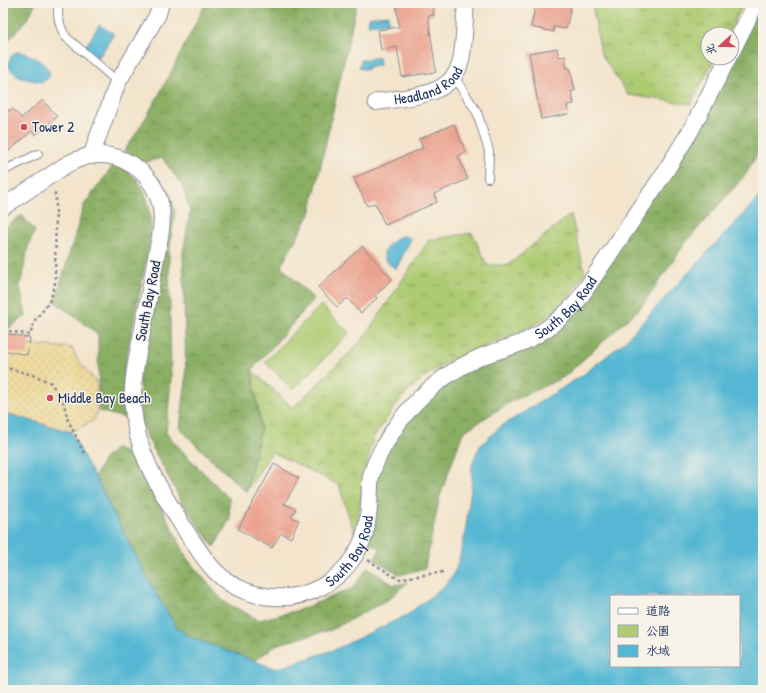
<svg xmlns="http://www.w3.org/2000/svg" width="766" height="693" font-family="'Patrick Hand','LXGW WenKai TC',sans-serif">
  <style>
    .grass { fill: url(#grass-tufts); stroke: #647d68 }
    .forest { fill: url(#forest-crowns); stroke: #526f61 }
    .sand { fill: url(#sand-dots); stroke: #84847e }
    .green { fill: #aecb72; stroke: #647d68 }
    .water { fill: #54b7d3; stroke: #387398; fill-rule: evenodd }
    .building { fill: url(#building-back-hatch) }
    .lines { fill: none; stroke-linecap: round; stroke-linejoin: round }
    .service-casing { stroke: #878a94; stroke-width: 10 }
    .minor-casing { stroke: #878a94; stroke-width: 18 }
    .path { stroke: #878a94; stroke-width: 2.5; stroke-dasharray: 3 3; stroke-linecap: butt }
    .service { stroke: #fff; stroke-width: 8 }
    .minor { stroke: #fff; stroke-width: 16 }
    .poi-dot { fill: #d1495b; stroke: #f7f3e8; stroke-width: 1.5 }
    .labels { text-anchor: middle; stroke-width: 3; stroke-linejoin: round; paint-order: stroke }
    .street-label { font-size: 15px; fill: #1b2f5e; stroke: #f7f3e8 }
    .poi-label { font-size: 15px; fill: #1b2f5e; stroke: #f7f3e8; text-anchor: start }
  </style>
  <defs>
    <pattern id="grass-tufts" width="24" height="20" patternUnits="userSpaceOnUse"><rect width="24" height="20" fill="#aecb72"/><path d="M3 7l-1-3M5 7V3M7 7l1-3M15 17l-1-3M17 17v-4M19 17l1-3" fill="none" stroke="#8da561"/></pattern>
    <pattern id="forest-crowns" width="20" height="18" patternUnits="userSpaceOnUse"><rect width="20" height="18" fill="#8aaf64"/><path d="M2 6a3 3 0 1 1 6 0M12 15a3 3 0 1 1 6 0" fill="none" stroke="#708f56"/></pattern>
    <pattern id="sand-dots" width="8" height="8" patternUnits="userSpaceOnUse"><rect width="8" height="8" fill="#eeda9e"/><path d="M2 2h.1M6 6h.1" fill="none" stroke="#ccbb8a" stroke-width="1.8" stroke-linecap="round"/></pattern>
    <pattern id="building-back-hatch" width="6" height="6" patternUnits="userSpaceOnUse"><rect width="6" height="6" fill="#f0a591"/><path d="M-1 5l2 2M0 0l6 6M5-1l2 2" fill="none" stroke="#cd8e7f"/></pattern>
  </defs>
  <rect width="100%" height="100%" fill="#f7f3e8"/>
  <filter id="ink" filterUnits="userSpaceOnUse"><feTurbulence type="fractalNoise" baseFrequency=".025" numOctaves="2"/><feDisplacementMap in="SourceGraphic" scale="8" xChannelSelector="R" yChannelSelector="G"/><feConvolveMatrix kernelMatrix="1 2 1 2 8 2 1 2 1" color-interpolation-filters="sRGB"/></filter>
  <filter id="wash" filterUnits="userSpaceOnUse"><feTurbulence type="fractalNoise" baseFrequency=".012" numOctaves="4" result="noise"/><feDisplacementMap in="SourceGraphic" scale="16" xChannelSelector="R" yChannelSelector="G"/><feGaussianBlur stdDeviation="0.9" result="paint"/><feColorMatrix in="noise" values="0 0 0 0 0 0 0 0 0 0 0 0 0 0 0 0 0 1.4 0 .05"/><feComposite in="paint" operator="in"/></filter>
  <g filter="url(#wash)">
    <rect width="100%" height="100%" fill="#f3e4cb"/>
    <path class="grass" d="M 592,3 L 744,3 L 728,34 L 708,34 L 708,58 L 715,58 L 691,104 L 628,95 L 601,54 Z
      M 571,214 L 585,273 L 570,295 L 553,312 L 541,321 L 525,329 L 447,363 L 424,377 L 401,398 L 373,438 L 365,472 L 355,536 L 339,485 L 272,452 L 246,492 L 261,429 L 252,370 L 293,408 L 363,339 L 429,240 L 472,233 L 487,265 L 508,265 Z"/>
    <path class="forest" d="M 3,3 L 36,3 L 26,21 L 3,46 Z
      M 206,3 L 357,3 L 310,214 L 281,266 L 314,299 L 252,370 L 261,429 L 246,492 L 195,444 L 180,428 L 186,380 L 183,253 L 190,212 L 182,185 L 162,158 L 138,164 L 124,151 C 157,105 180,53 206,3 Z
      M 763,3 L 763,144 L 746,174 L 686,242 L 642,306 L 564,377 L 512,401 L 463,432 L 440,496 L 425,568 L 400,575 L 374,559 L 381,549 L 364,540 L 374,474 L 408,405 L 529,338 L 577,301 Z
      M 115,163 C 121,167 128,171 133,176 C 149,189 151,216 151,235 L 124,371 L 125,418 L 99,411 L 98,334 L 55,302 L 84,205 Z
      M 158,178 L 169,192 L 175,212 L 169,252 L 171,380 L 166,433 L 185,454 L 229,498 L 230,519 L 214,547 L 184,506 L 139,422 L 140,372 L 160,192 Z
      M 22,215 L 35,231 L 28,247 L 20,287 L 26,316 L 3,332 L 3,229 Z
      M 116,448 L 138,460 L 188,560 L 223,601 L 259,620 L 299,610 L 353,588 L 368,567 L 393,585 L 407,583 L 389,599 L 331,630 L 278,644 L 254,661 L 190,637 L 176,627 L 151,585 L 95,477 L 104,459 Z"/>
    <path class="sand" d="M 3,343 L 72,348 L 77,359 L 97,383 L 97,414 L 93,421 L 71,432 L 8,414 L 3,414 Z"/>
    <path class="green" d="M 321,305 L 349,333 L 293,390 L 265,362 Z"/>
    <path class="water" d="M 388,15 L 389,22 L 368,25 L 369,17 Z
      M 99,25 L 114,34 L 98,58 L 84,49 Z
      M 17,52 C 29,51 66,74 41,82 C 31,80 7,76 9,62 C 10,57 13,54 17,52 Z
      M 379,57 L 380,65 L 368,67 L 367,70 L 359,68 L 361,60 Z
      M 763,190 L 763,690 L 3,690 L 3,414 L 8,414 L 71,432 L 151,585 L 176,627 L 190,637 L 276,669 L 336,649 L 407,615 L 444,586 L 453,575 L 459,560 L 465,534 L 472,481 L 472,465 L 476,454 L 480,446 L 500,427 L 583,375 L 623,343 L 760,196 ZM 611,596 L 739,596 L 739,666 L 611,666 Z
      M 401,236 L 405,236 L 411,239 L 396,269 C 393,266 388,264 386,261 C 379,250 393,240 401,236 Z"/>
    <g id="blocks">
      <path class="building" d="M 396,3 L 432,3 L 434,15 L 428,16 L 436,72 L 402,77 L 397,47 L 381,50 L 378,30 L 399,27 Z
        M 536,3 L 558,3 L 558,4 L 571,7 L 566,29 L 553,27 L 554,32 L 531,27 Z
        M 557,48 L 559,57 L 565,56 L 567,68 L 570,68 L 575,91 L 571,91 L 574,104 L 567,105 L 569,114 L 541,119 L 529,53 Z
        M 43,100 L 57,117 L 35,135 L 32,131 L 3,156 L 3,113 L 13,109 L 21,118 Z
        M 454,124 L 466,152 L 458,156 L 468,179 L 434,194 L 437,202 L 385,225 L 375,203 L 367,206 L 354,178 L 423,148 L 419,139 Z
        M 362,246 L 392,279 L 375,296 L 377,298 L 361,313 L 347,298 L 337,307 L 318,287 Z
        M 3,333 L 30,338 L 27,355 L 3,350 Z
        M 274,464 L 299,478 L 284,504 L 296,509 L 291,517 L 299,520 L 291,538 L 281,533 L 272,548 L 238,529 Z"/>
    </g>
  </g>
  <g filter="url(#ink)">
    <use href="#blocks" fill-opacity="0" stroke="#878a94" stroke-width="1"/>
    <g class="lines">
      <g class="service-casing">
        <path id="service" d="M 59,3 C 56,16 59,26 66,37 L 118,82
          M 454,77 L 477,112 L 489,151 L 488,178
          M 3,171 L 38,154"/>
      </g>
      <g class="minor-casing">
        <g id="minor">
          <path d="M 732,51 L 756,3"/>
          <path id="s1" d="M 376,102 C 405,97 450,98 460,64 C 465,48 464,21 466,3"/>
          <path d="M 91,156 L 118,82 L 158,14 L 161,3"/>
          <path id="s2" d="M 3,207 L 66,165 C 73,161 81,158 89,156 C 121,150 152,172 160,203 C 163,214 162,226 160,237 C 154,267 149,298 143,328 C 138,354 131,380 133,407 C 136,450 157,485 179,520 C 190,537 201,556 215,571 C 242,599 288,605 321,587 C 347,573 366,546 368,516 C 370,503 369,490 371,476 C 376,458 386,441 397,425 C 416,398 444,374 474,360 C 487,353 502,350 516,345 C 540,336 559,321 577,302 L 665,172 L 691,130 L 728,58"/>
        </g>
      </g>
      <path class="path" d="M 3,330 L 30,335 L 35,320 L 45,308 L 51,298 L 55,283 L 56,199 L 54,190
        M 3,367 L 33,375 L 51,383 L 63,401 L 68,420 L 85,455
        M 368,560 L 398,579 L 443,572"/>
      <use href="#service" class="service"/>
      <use href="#minor" class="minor"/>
    </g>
  </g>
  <g class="poi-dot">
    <circle cx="24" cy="127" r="4"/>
    <circle cx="50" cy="398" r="4"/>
  </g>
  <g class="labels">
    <g class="street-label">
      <text dy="5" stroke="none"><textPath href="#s1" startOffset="56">Headland Road</textPath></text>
      <text transform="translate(148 301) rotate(-79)" y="5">South Bay Road</text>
      <text dy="5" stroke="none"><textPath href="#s2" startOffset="1097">South Bay Road</textPath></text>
      <text dy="5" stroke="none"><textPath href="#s2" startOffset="749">South Bay Road</textPath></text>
    </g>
    <g class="poi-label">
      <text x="32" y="132">Tower 2</text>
      <text x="58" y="403">Middle Bay Beach</text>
    </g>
  </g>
  <rect width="766" height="693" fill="none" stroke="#f7f3e8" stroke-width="16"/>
  <rect x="610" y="595" width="130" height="72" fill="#f7f3e8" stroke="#9fa5b1"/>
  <rect x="618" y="608" width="20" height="6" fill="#ffffff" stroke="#9fa5b1"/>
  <text x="646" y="615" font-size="12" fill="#1b2f5e">道路</text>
  <rect x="618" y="625" width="20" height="12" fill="#aecb72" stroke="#9fa5b1"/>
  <text x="646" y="635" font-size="12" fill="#1b2f5e">公園</text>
  <rect x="618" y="645" width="20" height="12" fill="#54b7d3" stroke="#9fa5b1"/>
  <text x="646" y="655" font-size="12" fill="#1b2f5e">水域</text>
  <g transform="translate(720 46) rotate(249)"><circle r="19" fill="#f7f3e8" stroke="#9fa5b1"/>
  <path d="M0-3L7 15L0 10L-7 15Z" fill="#d1495b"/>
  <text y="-6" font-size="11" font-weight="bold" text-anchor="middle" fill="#1b2f5e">北</text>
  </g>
</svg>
